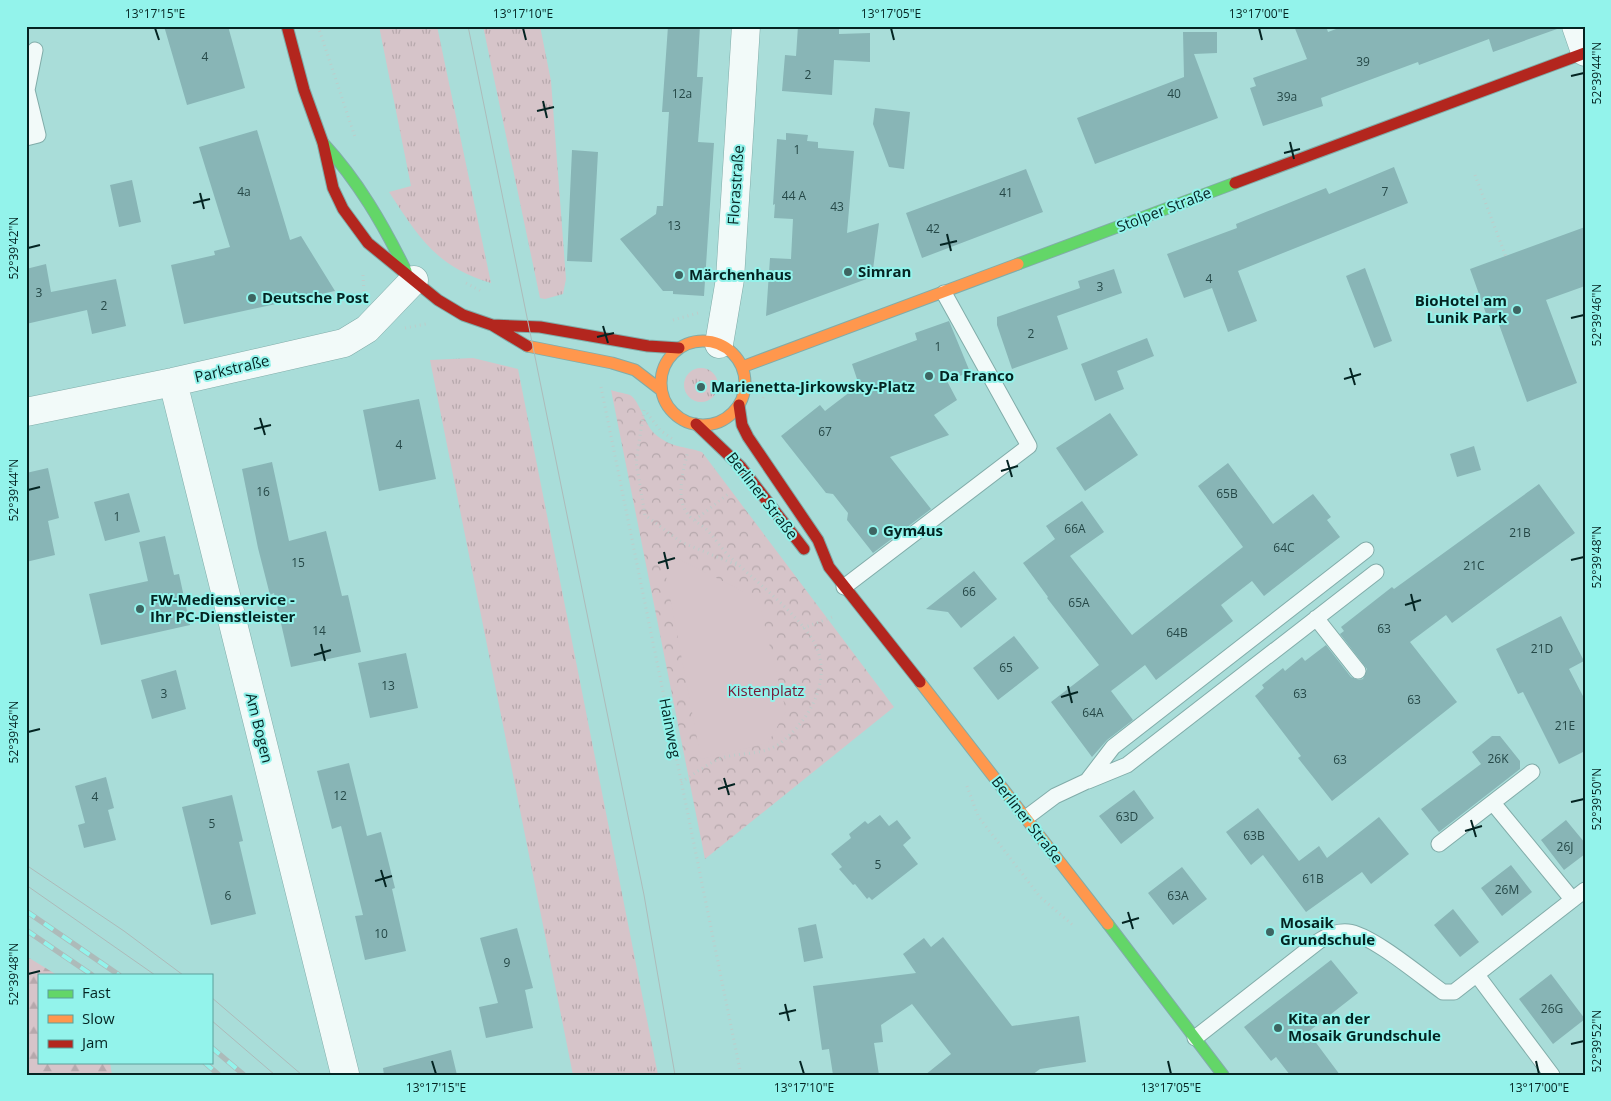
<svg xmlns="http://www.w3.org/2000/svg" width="1611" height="1101" font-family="'Open Sans',sans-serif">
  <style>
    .grass { fill: url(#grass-tufts) }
    .forest { fill: url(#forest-firs) }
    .park { fill: url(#park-crowns) }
    .pitch { fill: #d6c4c9 }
    .building { fill: #88b5b6 }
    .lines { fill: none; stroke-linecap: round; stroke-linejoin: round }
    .lane-casing { stroke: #81aca9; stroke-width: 17 }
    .street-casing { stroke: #81aca9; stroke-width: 29 }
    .fast-casing { stroke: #81aca9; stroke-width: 13 }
    .slow-casing { stroke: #81aca9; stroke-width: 13 }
    .jam-casing { stroke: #81aca9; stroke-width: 13 }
    .path { stroke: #bdcdcb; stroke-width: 3; stroke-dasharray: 1 4; stroke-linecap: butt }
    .lane { stroke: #f2faf9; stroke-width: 15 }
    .street { stroke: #f2faf9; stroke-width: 28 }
    .fast { stroke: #63d668; stroke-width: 11 }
    .slow { stroke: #ff974d; stroke-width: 11 }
    .jam { stroke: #b3261e; stroke-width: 11 }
    .tram { stroke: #adbbba; stroke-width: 1 }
    .rail-casing { stroke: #adbbba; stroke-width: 5.5 }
    .rail { stroke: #93f3eb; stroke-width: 4; stroke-dasharray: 11; stroke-linecap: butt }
    .ticks { fill: none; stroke: #042422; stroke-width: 2 }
    .poi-dot { fill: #3e6562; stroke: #93f3eb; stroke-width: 2 }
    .labels { text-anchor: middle; stroke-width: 4; stroke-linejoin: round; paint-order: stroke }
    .number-label { font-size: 12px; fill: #254847 }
    .street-label { font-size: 15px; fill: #042422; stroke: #93f3eb }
    .poi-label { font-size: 15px; font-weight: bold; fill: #042422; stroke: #93f3eb; text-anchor: start }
    .park-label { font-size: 15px; fill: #781534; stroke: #93f3eb }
    .neatline { fill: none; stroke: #042422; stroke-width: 2 }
    .ticks-label { font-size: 12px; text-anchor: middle; fill: #042422 }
  </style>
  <defs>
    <pattern id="grass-tufts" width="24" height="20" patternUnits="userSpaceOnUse" patternTransform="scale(1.25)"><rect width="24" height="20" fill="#d6c4c9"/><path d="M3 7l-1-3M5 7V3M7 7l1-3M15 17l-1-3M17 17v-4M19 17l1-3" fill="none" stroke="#b6a8ac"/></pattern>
    <pattern id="forest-firs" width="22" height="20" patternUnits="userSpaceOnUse" patternTransform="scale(1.25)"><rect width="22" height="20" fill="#d6c4c9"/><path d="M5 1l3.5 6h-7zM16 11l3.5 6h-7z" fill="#b6a8ac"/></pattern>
    <pattern id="park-crowns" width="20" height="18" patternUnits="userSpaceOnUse" patternTransform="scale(1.25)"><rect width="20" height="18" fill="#d6c4c9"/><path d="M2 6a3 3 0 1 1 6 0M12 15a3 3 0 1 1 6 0" fill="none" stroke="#b6a8ac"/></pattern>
  </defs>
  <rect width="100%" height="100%" fill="#a9ddd9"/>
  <path class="grass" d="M 379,26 L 437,26 L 491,283 C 437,267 419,238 389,192 L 411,186 Z
    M 483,26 L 540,26 L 551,81 L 566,279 L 563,294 L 545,299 L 540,298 Z
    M 473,358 L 518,369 L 658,1075 L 573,1075 L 430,360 Z
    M684 385a17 17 0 1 1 34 0a17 17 0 1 1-34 0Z"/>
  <path class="forest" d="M 26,956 L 57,975 L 39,975 L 39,1062 L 110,1062 L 112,1075 L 26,1075 Z"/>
  <path class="park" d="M 611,390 C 616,392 624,393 630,395 C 640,401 644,424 655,434 C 671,448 684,446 702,452 L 894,707 L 705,859 Z"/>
  <path class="pitch" d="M 661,550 L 758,599 L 786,711 L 768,743 L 701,759 Z"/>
  <path class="building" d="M 164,26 L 228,26 L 245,88 L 187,105 Z
    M 668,26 L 700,26 L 697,77 L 703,77 L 698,142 L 714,143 L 704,296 L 673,294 L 673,291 L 663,291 L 620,239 L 656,214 L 657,206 L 663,206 L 669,112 L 662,112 Z
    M 798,26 L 839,26 L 839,34 L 870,33 L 870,62 L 834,60 L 832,95 L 782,91 L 785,55 L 796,56 Z
    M 1294,26 L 1326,26 L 1328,32 L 1344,26 L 1557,26 L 1557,29 L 1493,52 L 1489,39 L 1419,65 L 1418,62 L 1321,98 L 1323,106 L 1263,126 L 1250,88 L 1256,86 L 1253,78 L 1307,59 Z
    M 1183,32 L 1217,32 L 1217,53 L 1194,54 L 1218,118 L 1095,164 L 1077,118 L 1184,77 Z
    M 875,108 L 910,112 L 904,169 L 889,167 L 873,124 Z
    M 257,130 L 290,240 L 301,236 L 335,291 L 184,324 L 171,265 L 215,255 L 214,251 L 230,247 L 199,147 Z
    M 786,133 L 808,135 L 807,141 L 818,142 L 818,148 L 854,151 L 847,233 L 879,223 L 872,277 L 766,316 L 770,258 L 791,259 L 793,219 L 774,218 L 775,204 L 773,205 L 777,139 L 786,140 Z
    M 572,150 L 598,152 L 592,262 L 567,261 Z
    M 1394,167 L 1408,203 L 1238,271 L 1257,321 L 1228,332 L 1212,288 L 1184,298 L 1167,254 L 1237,228 L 1236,224 L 1326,188 L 1329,194 Z
    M 1026,169 L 1043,212 L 922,258 L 906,213 Z
    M 132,180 L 141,222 L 119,227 L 110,185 Z
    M 1585,227 L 1585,286 L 1546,300 L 1577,383 L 1527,402 L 1497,319 L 1489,322 L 1470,269 Z
    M 46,264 L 51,292 L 116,279 L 126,326 L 92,334 L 87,310 L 26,324 L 26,269 Z
    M 1365,268 L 1392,341 L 1374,348 L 1346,276 Z
    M 1114,269 L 1122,293 L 1057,316 L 1068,349 L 1012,369 L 997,325 L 997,317 L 1080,288 L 1078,281 Z
    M 949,321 L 970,372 L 947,381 L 957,400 L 934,415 L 949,435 L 890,457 L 931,509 L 873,553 L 847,520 L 848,513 L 833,494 L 826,493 L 781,436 L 820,405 L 825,411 L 859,385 L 852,364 L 917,340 L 915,333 Z
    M 1147,338 L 1154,356 L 1117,371 L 1124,389 L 1095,401 L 1081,364 Z
    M 419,399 L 436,479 L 379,491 L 363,410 Z
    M 1110,413 L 1138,455 L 1085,491 L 1056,448 Z
    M 1474,446 L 1481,470 L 1457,477 L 1450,454 Z
    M 272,462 L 289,541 L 326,531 L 342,596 L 348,595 L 361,652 L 291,667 L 274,593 L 270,595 L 258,548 L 242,469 Z
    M 1228,463 L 1273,524 L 1313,494 L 1331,517 L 1327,520 L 1340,537 L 1264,596 L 1252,581 L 1221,605 L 1233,621 L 1156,680 L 1145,665 L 1111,691 L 1133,720 L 1107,740 L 1092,757 L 1051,702 L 1099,665 L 1047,598 L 1048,597 L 1023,563 L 1055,539 L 1046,526 L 1082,501 L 1104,532 L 1070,556 L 1132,635 L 1243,547 L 1198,486 Z
    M 48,468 L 59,518 L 48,521 L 55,555 L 26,562 L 26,473 Z
    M 1539,484 L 1575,533 L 1452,623 L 1446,615 L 1410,642 L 1457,702 L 1332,801 L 1298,758 L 1301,756 L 1255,696 L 1264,688 L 1262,685 L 1283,668 L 1285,671 L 1302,657 L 1305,661 L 1326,645 L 1351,677 L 1359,680 L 1363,679 L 1367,669 L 1340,634 L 1344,631 L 1341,627 L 1392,587 L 1394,589 Z
    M 129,493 L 140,532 L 105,541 L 94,502 Z
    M 165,536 L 174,575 L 179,574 L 190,625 L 101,645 L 89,594 L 148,581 L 139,542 Z
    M 974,571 L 997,599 L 971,620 L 961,628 L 948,612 L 926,609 Z
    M 1561,616 L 1584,661 L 1569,669 L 1585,700 L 1585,751 L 1559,764 L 1523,692 L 1518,694 L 1496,649 Z
    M 1014,636 L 1039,668 L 998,700 L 973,668 Z
    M 406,653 L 418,708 L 370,718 L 358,663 Z
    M 176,670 L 186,709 L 152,719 L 141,680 Z
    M 1492,736 L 1500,736 L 1520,761 L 1520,769 L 1439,832 L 1421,809 L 1481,764 L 1472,752 Z
    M 349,763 L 367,836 L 381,832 L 395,888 L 392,889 L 406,951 L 365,960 L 355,916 L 363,915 L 341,826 L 332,829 L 317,771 Z
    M 106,777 L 114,808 L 108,810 L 116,840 L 84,848 L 78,825 L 85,823 L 75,786 Z
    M 1134,790 L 1154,818 L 1121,844 L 1099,816 Z
    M 232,795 L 243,841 L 239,842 L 256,914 L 211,925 L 182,807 Z
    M 1258,808 L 1299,861 L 1319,846 L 1327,858 L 1379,817 L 1409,854 L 1371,884 L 1362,872 L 1306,912 L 1263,855 L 1251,865 L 1226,832 Z
    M 880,815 L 889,826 L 897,820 L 911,838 L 903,845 L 918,864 L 872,900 L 869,897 L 867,899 L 855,884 L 853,885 L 839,869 L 842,867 L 831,854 L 851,838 L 849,834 L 865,821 L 868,824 Z
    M 1566,820 L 1585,843 L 1585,854 L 1564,870 L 1541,840 Z
    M 1511,865 L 1532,892 L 1502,916 L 1481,888 Z
    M 1182,867 L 1207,899 L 1173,925 L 1148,893 Z
    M 1453,909 L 1479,942 L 1460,957 L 1434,925 Z
    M 816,924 L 823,958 L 804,962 L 798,928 Z
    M 517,928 L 533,988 L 525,990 L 533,1028 L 486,1038 L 479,1007 L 498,1003 L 480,938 Z
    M 943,937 L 1012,1026 L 1079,1016 L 1086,1062 L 1040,1069 L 1032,1075 L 925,1075 L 951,1054 L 912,1004 L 881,1025 L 883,1042 L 874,1043 L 879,1075 L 833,1075 L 829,1049 L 822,1050 L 813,986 L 916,973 L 903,954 L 924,938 L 931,947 Z
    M 1331,960 L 1358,993 L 1308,1032 L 1340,1075 L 1290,1075 L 1276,1057 L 1271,1061 L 1244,1027 Z
    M 1551,974 L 1585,1019 L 1553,1044 L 1519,999 Z
    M 451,1050 L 457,1075 L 384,1075 L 383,1068 Z"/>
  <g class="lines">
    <g class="lane-casing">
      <path id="lane" d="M 26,138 L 38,135 L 27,90 L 35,50
        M 844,587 L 1029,446 L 944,293
        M 1316,618 L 1358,671
        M 1088,781 L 1127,765 L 1376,572
        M 1493,803 L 1572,899
        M 1027,817 L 1055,796 L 1087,781 L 1113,747 L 1366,550
        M 1439,844 L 1532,772
        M 1477,975 L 1552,1075
        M 1195,1038 L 1319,941 C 1329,935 1337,931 1348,932 C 1371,934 1423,978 1443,992 L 1454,992 L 1585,890"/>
    </g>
    <g class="street-casing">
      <path id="street" d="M 1576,26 L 1585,52
        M 719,344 L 730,279 L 746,26
        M 173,382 L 345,1074
        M 26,412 L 173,382 L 344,343 L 367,329 L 414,280"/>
    </g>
    <g class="fast-casing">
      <path id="fast" d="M 323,143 C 358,181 383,224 406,271
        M 1018,264 L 1235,183
        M 1108,924 L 1223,1075"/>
    </g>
    <g class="slow-casing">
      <path id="slow" d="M661 383a42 42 0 1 1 84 0a42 42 0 1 1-84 0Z
        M 527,346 L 612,363 L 635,370 L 661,390
        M 742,367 L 1018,264
        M 920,682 L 1108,924"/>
    </g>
    <g class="jam-casing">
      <path id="jam" d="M 287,26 L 304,90 L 323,143 L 333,188 L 343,209 L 368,243 L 438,300 L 463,315 L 492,325 L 527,346
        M 1235,183 L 1585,53
        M 492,325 L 540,327 L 648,346 L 679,348
        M 739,405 L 742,425 L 748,437 L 818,540 L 829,567 L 920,682
        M 696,424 L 741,467 L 804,549"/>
    </g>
    <path class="path" d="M 318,26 L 355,137
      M 1475,175 L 1506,257
      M 363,275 L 364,293
      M 466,283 L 481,291
      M 673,320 L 698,313
      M 405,328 L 426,324
      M 601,387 L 741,1075
      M 763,398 L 770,386
      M 644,410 L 636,462 L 645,515 L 681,542 L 739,566
      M 647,413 L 660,430 L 674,440
      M 695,520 L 728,494
      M 803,628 L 835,616
      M 681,782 C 693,775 704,766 717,760 C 736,751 760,757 779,744 C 809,722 834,679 814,642 C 799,615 753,579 729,556 C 721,548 715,538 707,530 C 701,524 691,520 687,513 C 675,497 684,467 688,451
      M 967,786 L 978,816 L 1040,897 L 1074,926"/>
    <use href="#lane" class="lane"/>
    <use href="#street" class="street"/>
    <use href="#fast" class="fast"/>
    <use href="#slow" class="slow"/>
    <use href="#jam" class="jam"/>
    <path class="tram" d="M 468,26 L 644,895 L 675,1075
      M 26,865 L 124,931 L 183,975
      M 26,885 L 155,975
      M 211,997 L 302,1075
      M 211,1020 L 275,1075"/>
    <g class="rail-casing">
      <path id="rail" d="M 26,911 L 119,975
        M 26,930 L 92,975
        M 211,1047 L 244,1075
        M 204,1062 L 219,1075"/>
    </g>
    <use href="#rail" class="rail"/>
  </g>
  <path class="ticks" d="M 155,28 L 159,40M 523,28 L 526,40M 891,28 L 894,40M 1259,28 L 1262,40M 1571,76 L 1584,73M 543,101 L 547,118M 537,111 L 554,107M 1290,142 L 1294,159M 1284,153 L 1300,149M 200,193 L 204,209M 193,203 L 210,199M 947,234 L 951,251M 940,245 L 957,241M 28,248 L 40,245M 1571,318 L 1584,315M 603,326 L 608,343M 597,337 L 614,333M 1350,368 L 1355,385M 1344,379 L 1361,374M 260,418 L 265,435M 254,429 L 271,425M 1007,460 L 1012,477M 1001,471 L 1018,466M 28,490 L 40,487M 664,552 L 668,569M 1571,560 L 1584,557M 658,563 L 675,558M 1411,594 L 1415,611M 1405,605 L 1421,600M 321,644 L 325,661M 314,655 L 331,650M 1068,686 L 1072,703M 1061,697 L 1078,692M 28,732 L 40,729M 724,778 L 729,795M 718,789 L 735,784M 1571,802 L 1584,799M 1471,820 L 1476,837M 1465,831 L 1482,826M 381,870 L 386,887M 375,881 L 392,876M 1128,912 L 1133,929M 1122,923 L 1139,918M 28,974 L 40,971M 785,1004 L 789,1021M 779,1014 L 796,1010M 1571,1044 L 1584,1041M 432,1061 L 436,1074M 800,1061 L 804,1074M 1168,1061 L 1171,1074M 1536,1061 L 1539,1074"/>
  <g class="poi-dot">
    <circle cx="848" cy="272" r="5"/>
    <circle cx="679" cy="275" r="5"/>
    <circle cx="252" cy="298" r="5"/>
    <circle cx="1517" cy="310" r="5"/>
    <circle cx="929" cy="376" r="5"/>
    <circle cx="701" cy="387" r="5"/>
    <circle cx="873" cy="531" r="5"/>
    <circle cx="140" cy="609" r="5"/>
    <circle cx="1270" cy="932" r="5"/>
    <circle cx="1278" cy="1028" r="5"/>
  </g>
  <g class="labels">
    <g class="number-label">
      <text x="205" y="61">4</text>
      <text x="1363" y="66">39</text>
      <text x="808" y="79">2</text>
      <text x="682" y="98">12a</text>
      <text x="1174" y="98">40</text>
      <text x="1287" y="101">39a</text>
      <text x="797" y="154">1</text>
      <text x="244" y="196">4a</text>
      <text x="1385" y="196">7</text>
      <text x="1006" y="197">41</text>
      <text x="794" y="200">44 A</text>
      <text x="837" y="211">43</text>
      <text x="674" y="230">13</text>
      <text x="933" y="233">42</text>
      <text x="1209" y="283">4</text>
      <text x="1100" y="291">3</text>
      <text x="39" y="297">3</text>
      <text x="104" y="310">2</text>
      <text x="1031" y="338">2</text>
      <text x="938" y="351">1</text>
      <text x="825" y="436">67</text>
      <text x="399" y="449">4</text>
      <text x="263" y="496">16</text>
      <text x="1227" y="498">65B</text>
      <text x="117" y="521">1</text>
      <text x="1075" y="533">66A</text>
      <text x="1520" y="537">21B</text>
      <text x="1284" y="552">64C</text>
      <text x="298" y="567">15</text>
      <text x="1474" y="570">21C</text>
      <text x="969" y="596">66</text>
      <text x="1079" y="607">65A</text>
      <text x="1384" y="633">63</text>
      <text x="319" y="635">14</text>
      <text x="1177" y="637">64B</text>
      <text x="1542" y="653">21D</text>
      <text x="1006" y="672">65</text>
      <text x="388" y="690">13</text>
      <text x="164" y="698">3</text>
      <text x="1300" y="698">63</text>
      <text x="1414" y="704">63</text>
      <text x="1093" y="717">64A</text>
      <text x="1565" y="730">21E</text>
      <text x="1498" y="763">26K</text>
      <text x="1340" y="764">63</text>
      <text x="340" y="800">12</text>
      <text x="95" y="801">4</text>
      <text x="1127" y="821">63D</text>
      <text x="212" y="828">5</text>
      <text x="1254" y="840">63B</text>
      <text x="1565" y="851">26J</text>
      <text x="878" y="869">5</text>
      <text x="1313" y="883">61B</text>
      <text x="1507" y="894">26M</text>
      <text x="228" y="900">6</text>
      <text x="1178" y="900">63A</text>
      <text x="381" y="938">10</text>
      <text x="507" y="967">9</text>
      <text x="1552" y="1013">26G</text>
    </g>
    <g class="street-label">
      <text transform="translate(736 185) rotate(-86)" y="5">Florastraße</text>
      <text transform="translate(1164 210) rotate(-21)" y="5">Stolper Straße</text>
      <text transform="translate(232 369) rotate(-13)" y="5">Parkstraße</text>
      <text transform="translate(762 496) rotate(52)" y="5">Berliner Straße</text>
      <text transform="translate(259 728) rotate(76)" y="5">Am Bogen</text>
      <text transform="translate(670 728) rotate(79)" y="5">Hainweg</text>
      <text transform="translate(1027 820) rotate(52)" y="5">Berliner Straße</text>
    </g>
    <g class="poi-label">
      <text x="858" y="277">Simran</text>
      <text x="689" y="280">Märchenhaus</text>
      <text x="262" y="303">Deutsche Post</text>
      <text x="1507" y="306" text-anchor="end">BioHotel am<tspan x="1507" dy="17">Lunik Park</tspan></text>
      <text x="939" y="381">Da Franco</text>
      <text x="711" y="392">Marienetta-Jirkowsky-Platz</text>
      <text x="883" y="536">Gym4us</text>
      <text x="150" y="605">FW-Medienservice -<tspan x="150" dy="17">Ihr PC-Dienstleister</tspan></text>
      <text x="1280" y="928">Mosaik<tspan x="1280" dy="17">Grundschule</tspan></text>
      <text x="1288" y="1024">Kita an der<tspan x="1288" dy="17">Mosaik Grundschule</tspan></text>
    </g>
    <g class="park-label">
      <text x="766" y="696">Kistenplatz</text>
    </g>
  </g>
  <rect width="1611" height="1101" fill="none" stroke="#93f3eb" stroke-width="55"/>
  <rect x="38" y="974" width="175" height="90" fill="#93f3eb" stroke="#5aa09b"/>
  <rect x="48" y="990" width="25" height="8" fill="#63d668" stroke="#5aa09b"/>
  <text x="82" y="998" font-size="15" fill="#042422">Fast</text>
  <rect x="48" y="1015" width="25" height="8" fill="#ff974d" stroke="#5aa09b"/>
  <text x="82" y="1024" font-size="15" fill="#042422">Slow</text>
  <rect x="48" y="1040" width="25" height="8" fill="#b3261e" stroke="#5aa09b"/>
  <text x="82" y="1048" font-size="15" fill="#042422">Jam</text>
  <rect x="28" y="28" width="1556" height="1046" class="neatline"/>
  <g class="ticks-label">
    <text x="155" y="18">13°17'15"E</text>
    <text x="523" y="18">13°17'10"E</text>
    <text x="891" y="18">13°17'05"E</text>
    <text x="1259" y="18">13°17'00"E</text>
    <text transform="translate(1597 73) rotate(-90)" y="4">52°39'44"N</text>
    <text transform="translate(14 248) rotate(-90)" y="4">52°39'42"N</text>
    <text transform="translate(1597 315) rotate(-90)" y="4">52°39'46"N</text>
    <text transform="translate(14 490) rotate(-90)" y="4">52°39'44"N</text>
    <text transform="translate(1597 557) rotate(-90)" y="4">52°39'48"N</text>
    <text transform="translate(14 732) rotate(-90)" y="4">52°39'46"N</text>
    <text transform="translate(1597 799) rotate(-90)" y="4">52°39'50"N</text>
    <text transform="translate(14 974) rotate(-90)" y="4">52°39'48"N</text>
    <text transform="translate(1597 1041) rotate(-90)" y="4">52°39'52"N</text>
    <text x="436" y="1092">13°17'15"E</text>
    <text x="804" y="1092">13°17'10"E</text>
    <text x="1171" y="1092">13°17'05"E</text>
    <text x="1539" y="1092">13°17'00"E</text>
  </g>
</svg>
